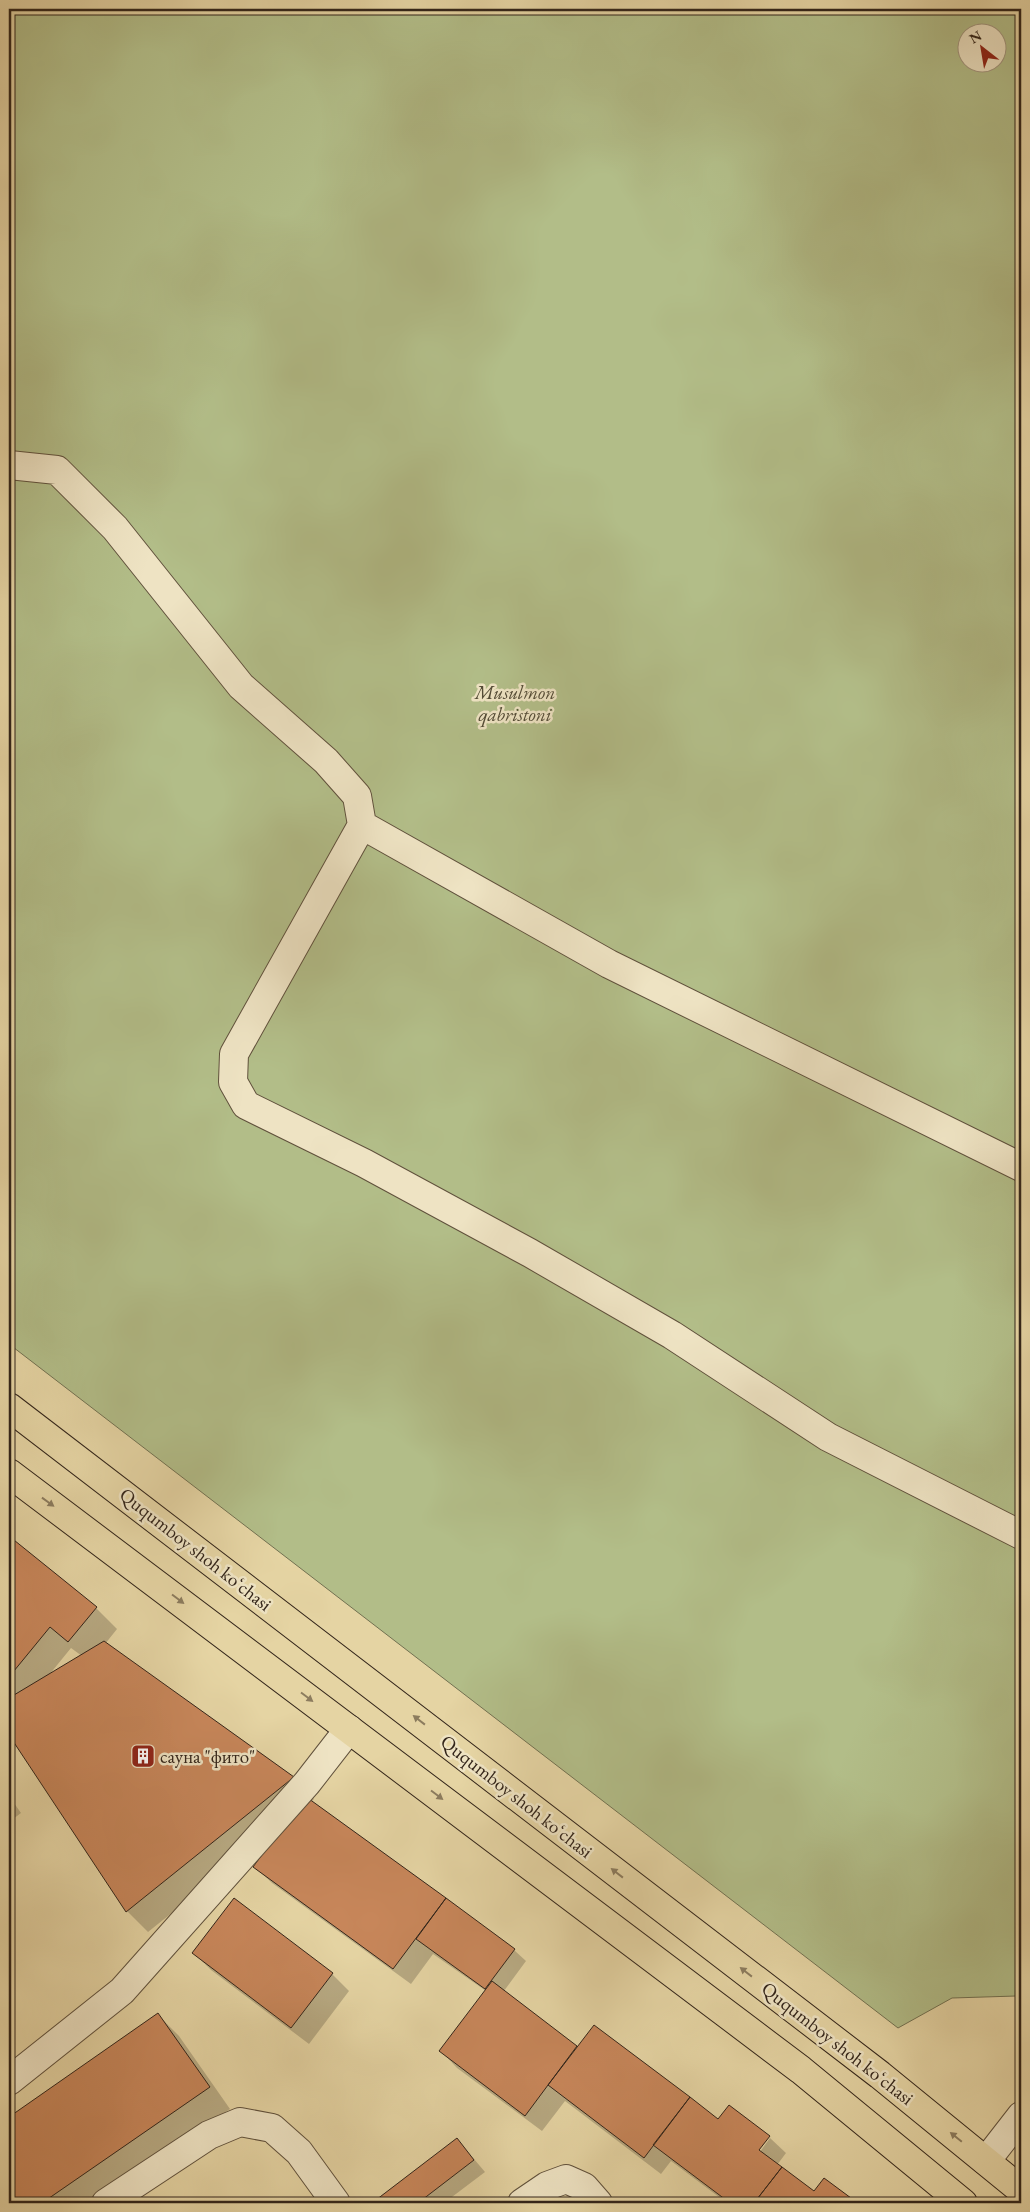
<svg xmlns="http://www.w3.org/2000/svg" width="1030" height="2212" font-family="'EB Garamond',serif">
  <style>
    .green { fill: #b2bd88; stroke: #727151; fill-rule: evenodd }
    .shadow { fill: #0003; fill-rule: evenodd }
    .building { fill: #c7865a; stroke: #33251a }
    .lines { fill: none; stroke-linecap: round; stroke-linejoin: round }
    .minor-casing { stroke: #60513c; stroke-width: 30 }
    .major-casing { stroke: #33251a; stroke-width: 30 }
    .minor { stroke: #eee3c3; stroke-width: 28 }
    .major { stroke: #e5d4a3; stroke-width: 28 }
    .oneway { fill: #8c7c5e }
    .labels { text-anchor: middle; stroke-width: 5; stroke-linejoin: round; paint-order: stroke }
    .park-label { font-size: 19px; font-style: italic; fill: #534b36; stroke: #eee3c3 }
    .street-label { font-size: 19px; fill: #33251a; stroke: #eee3c3 }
    .poi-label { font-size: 19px; fill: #33251a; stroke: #eee3c3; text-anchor: start }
  </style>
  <rect width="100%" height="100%" fill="#e5d4a3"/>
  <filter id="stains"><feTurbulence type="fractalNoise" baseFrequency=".004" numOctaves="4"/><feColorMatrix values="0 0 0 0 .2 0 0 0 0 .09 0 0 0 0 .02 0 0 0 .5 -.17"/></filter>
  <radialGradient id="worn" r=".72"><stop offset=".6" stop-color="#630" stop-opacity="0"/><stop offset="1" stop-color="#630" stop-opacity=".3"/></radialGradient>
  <path class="green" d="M 9,9 L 1021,9 L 1021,1990 L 1016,1996 L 952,1998 L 898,2028 L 9,1344 ZM 968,32 L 998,32 L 998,62 L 968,62 Z"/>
  <path class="shadow" d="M 9,1537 L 96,1608 L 117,1629 L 105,1644 L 293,1778 L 314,1799 L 311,1802 L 514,1950 L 526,1961 L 504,1991 L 577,2047 L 718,2121 L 729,2107 L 770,2137 L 767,2137 L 755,2155 L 757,2156 L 770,2138 L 786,2153 L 777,2165 L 814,2193 L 825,2179 L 856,2203 L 727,2203 L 671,2161 L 661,2174 L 565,2101 L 542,2131 L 457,2068 L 441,2051 L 486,1991 L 433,1954 L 411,1984 L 272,1883 L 255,1867 L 288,1820 L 148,1932 L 127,1911 L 9,1733 ZM 71,1648 L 82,1656 L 49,1675 Z
    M 9,1796 L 21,1813 L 9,1822 Z
    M 234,1900 L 332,1974 L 349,1991 L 309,2044 L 211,1970 L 194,1953 Z
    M 157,2014 L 179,2036 L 230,2109 L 94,2203 L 9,2203 L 9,2118 Z
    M 457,2139 L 485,2172 L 444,2203 L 374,2203 Z
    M 292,2200 L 295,2203 L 287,2203 Z"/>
  <path class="building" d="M 9,1536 L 97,1607 L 68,1642 L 50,1627 L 9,1677 Z
    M 104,1641 L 294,1777 L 126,1912 L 9,1735 L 9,1698 Z
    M 305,1796 L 446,1898 L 393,1969 L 253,1867 Z
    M 234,1898 L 333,1973 L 291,2028 L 192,1953 Z
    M 446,1898 L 515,1949 L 485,1989 L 416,1939 Z
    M 492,1981 L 577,2046 L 525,2116 L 439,2051 Z
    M 158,2013 L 210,2087 L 42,2203 L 9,2203 L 9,2117 Z
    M 594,2025 L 690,2097 L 644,2158 L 548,2085 Z
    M 690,2097 L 718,2119 L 729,2105 L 770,2136 L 759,2150 L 782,2167 L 754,2203 L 730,2203 L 653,2145 Z
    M 457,2138 L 474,2160 L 418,2203 L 372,2203 Z
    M 782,2167 L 814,2191 L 824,2178 L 855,2201 L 854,2203 L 754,2203 Z"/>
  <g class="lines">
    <g class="minor-casing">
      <path id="minor" d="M 9,465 L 57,470 L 115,528 L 241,686 L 326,761 L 357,796 L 362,825 L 234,1054 L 233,1082 L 246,1105 L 364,1163 L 530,1253 L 672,1335 L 828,1437 L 1021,1535
        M 362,825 L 609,964 L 1021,1167
        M 9,2081 L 122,1991 L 307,1783 L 349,1729
        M 986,2161 L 1021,2116
        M 106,2203 L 209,2135 L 240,2122 L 272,2128 L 299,2152 L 336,2203
        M 522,2203 L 547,2186 L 566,2179 L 584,2187 L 598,2203"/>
    </g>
    <g class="major-casing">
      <path id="major" d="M 9,1407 L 880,2075 L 1021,2190
        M 9,1473 L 801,2070 L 963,2203"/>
    </g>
    <use href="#minor" class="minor"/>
    <use href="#major" class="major"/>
  </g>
  <defs><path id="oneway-solid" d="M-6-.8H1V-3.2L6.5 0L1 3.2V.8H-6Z" transform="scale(1.25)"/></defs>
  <g class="oneway">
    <use href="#oneway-solid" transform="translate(48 1502) rotate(36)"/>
    <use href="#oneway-solid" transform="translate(178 1599) rotate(37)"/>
    <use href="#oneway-solid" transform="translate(307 1697) rotate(37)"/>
    <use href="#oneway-solid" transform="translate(419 1720) rotate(-142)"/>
    <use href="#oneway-solid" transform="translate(437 1795) rotate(37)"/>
    <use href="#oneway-solid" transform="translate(617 1873) rotate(-142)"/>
    <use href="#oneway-solid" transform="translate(746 1972) rotate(-142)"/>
    <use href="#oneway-solid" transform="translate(956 2137) rotate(-141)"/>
  </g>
  <defs>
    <g id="building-square" transform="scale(1.25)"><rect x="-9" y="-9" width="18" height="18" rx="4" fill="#8f2418" stroke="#eee3c3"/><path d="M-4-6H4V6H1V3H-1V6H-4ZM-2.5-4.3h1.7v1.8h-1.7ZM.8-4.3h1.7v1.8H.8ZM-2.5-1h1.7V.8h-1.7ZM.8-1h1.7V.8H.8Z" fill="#fff"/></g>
  </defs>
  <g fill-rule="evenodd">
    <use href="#building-square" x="143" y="1756"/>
  </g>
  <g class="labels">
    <g class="park-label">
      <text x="515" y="699">Musulmon<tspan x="515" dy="22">qabristoni</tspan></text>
    </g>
    <g class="street-label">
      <text transform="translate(196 1549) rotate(38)" y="7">Ququmboy shoh koʻchasi</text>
      <text transform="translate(517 1796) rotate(38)" y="7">Ququmboy shoh koʻchasi</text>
      <text transform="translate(838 2043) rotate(38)" y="7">Ququmboy shoh koʻchasi</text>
    </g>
    <g class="poi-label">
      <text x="160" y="1763">сауна "фито"</text>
    </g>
  </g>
  <rect width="1030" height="2212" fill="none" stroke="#e5d4a3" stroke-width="30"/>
  <rect x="10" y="10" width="1010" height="2192" fill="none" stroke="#33251a" stroke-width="2.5"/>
  <rect x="15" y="15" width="1000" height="2182" fill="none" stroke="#33251a"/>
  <g transform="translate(982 48) rotate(329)"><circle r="24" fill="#eee3c3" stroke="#a3977f"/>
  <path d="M0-4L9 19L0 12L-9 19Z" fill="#8f2418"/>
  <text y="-8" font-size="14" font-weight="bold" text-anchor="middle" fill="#33251a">N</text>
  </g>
  <rect width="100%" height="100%" filter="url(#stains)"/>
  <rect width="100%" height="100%" fill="url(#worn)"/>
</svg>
